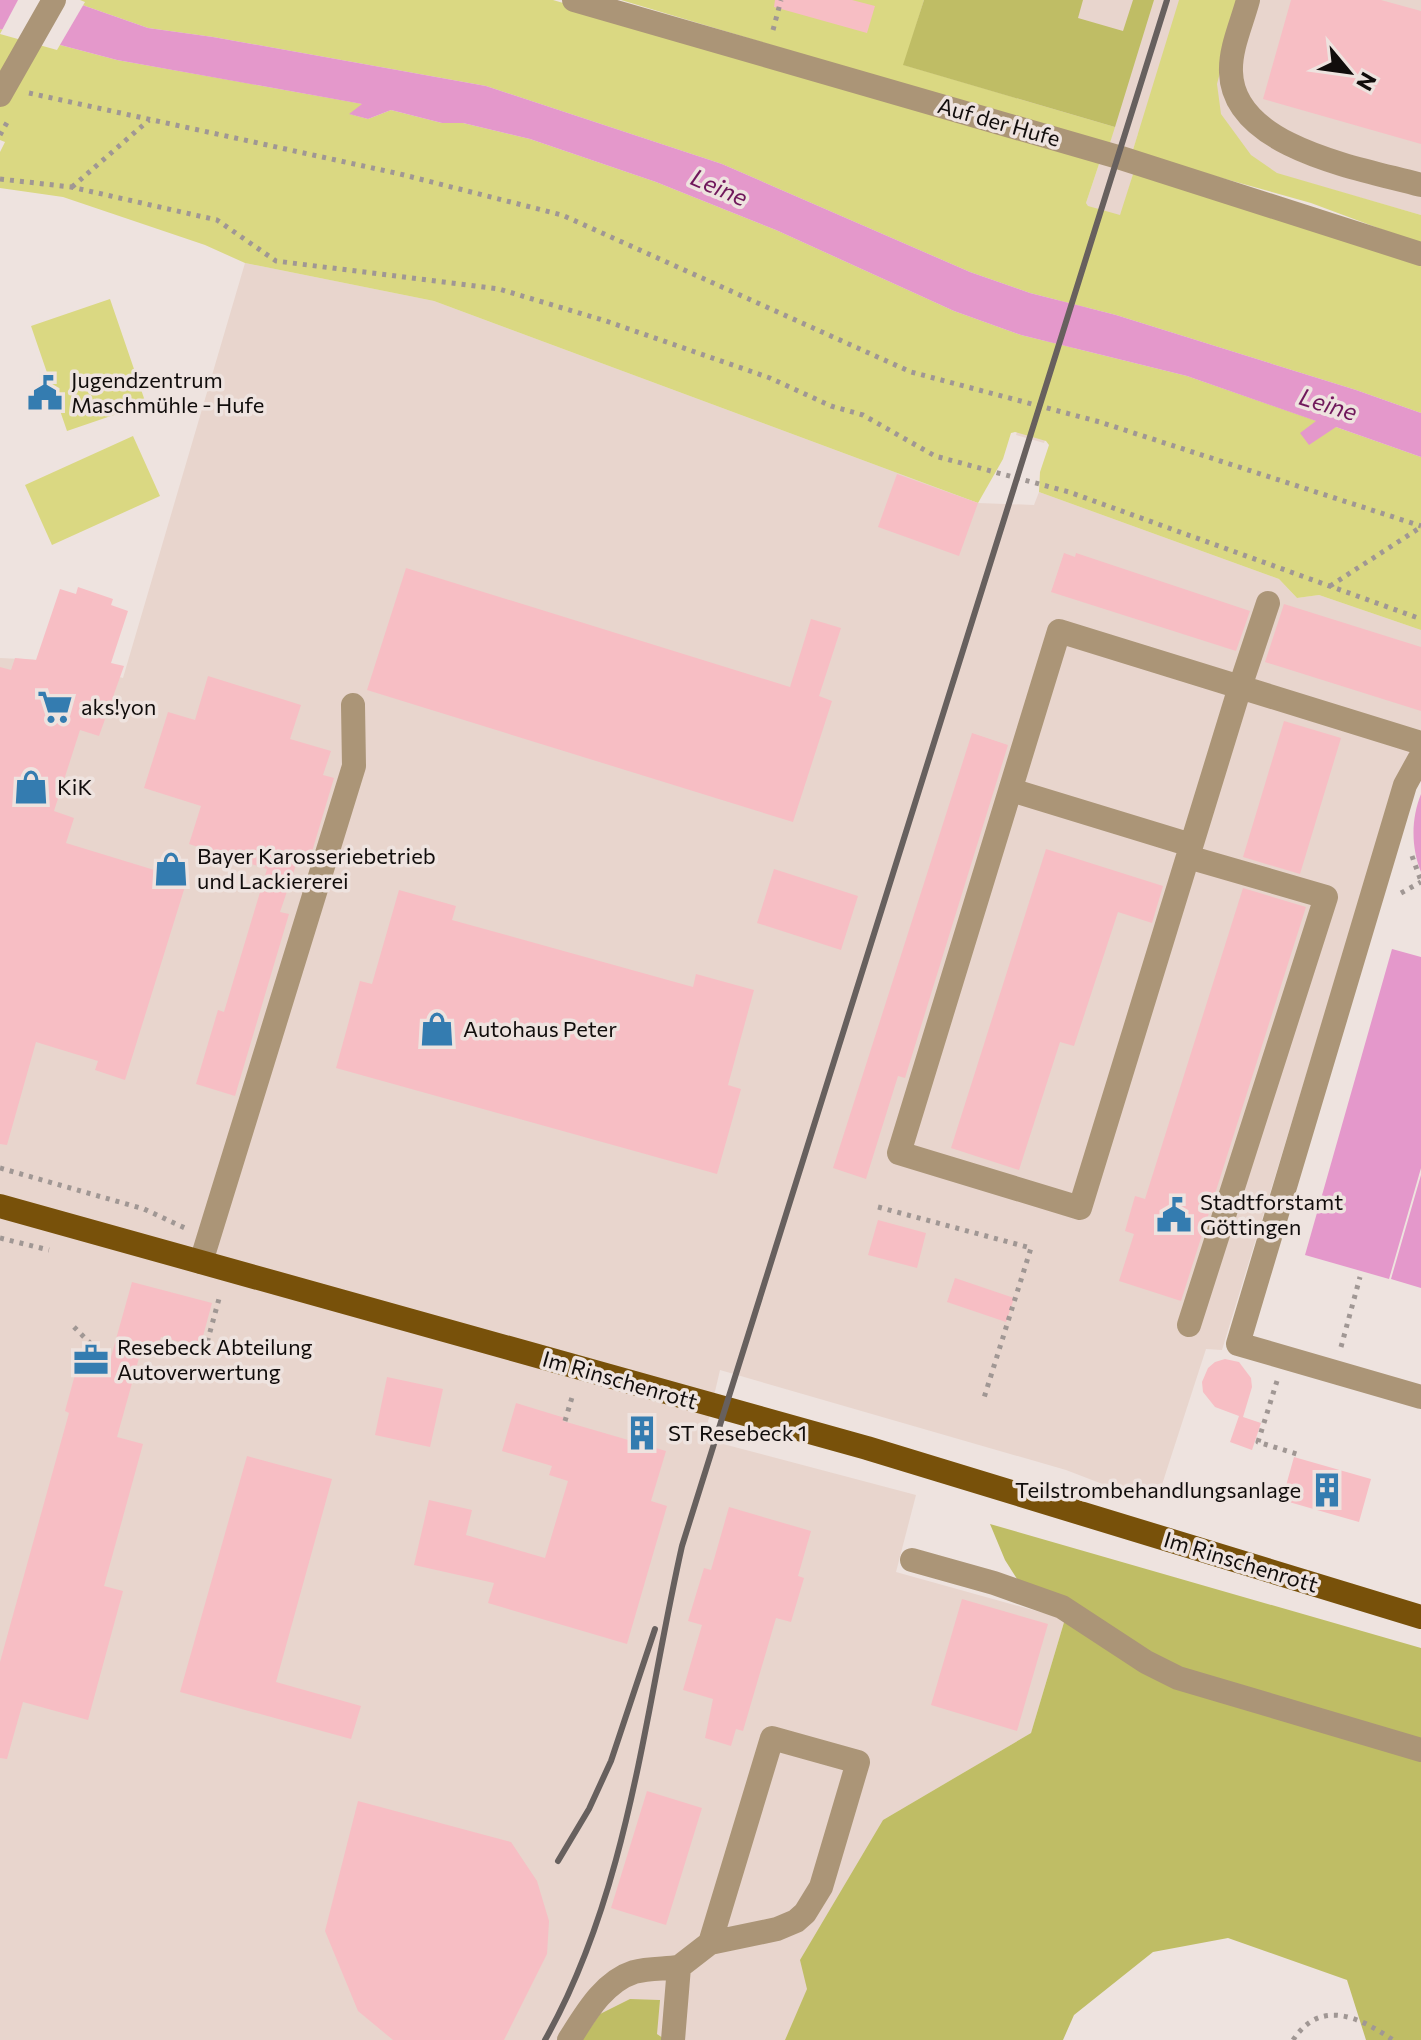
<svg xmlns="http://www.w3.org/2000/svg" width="1421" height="2040" font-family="Commissioner,sans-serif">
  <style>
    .built { fill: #e8d5cd }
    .green { fill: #dad882 }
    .forest { fill: #bfbd65 }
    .water { fill: #e498cb }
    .pier { fill: #eee3df }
    .building { fill: #f7bec4 }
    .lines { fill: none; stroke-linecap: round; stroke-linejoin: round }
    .path { stroke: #a09794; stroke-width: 5; stroke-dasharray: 4 6; stroke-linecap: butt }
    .minor { stroke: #ab9577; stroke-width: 24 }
    .major { stroke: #78510a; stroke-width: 24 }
    .rail { stroke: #67605e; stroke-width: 6 }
    .labels { text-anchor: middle; stroke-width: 7; stroke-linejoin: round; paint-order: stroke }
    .street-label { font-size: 22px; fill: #110d0c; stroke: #eee3df }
    .poi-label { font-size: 22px; fill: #110d0c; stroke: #eee3df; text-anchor: start }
    .water-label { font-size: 24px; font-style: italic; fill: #70185b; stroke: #eee3df }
  </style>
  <rect width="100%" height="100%" fill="#eee3df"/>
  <path class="built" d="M 677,0 L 1421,0 L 1421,215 L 1138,134 L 1132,153 L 1109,146 L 1114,127 Z
    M 1100,161 L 1134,171 L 1121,215 L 1116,215 L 1044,443 L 1016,435 L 1088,207 L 1086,203 Z
    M 245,263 L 434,301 L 978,503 L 1034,505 L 1039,492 L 1279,579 L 1297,598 L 1319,595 L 1421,630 L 1421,746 L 1396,781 L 1222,1350 L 1206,1349 L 1157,1500 L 1126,1493 L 1066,1470 L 720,1370 L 704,1439 L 916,1495 L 896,1572 L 1065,1619 L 1031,1733 L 883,1820 L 785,2040 L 666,2040 L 657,2034 L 582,2040 L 0,2040 L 0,658 L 60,661 L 123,678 Z"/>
  <path class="green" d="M 68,0 L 553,0 L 1100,161 L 1086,203 L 1088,206 L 1120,215 L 1134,171 L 1421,266 L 1421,413 L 1356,390 L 1116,315 L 1030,293 L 970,272 L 722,164 L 486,86 L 213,37 L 148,28 Z
    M 621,0 L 924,0 L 904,65 L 1115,127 L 1109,146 Z
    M 1179,0 L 1239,0 L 1217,84 L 1221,114 L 1251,155 L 1277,173 L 1421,215 L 1421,244 L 1311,203 L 1132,153 Z
    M 0,29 L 117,60 L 363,104 L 350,114 L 368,119 L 391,110 L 442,123 L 463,123 L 530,139 L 656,182 L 776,230 L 954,311 L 1021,335 L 1187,376 L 1317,421 L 1301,433 L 1336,427 L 1421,457 L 1421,630 L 1319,595 L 1297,598 L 1279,579 L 1039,492 L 1040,472 L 1049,445 L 1046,441 L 1015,432 L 1011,433 L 1003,459 L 978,503 L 434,301 L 245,263 L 205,245 L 63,197 L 0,188 L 0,152 L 5,142 L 0,140 Z
    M 110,299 L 146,404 L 67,431 L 31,326 Z
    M 133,436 L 160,496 L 52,545 L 25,485 Z"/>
  <path class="forest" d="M 924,0 L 1083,0 L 1078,18 L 1123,31 L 1133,0 L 1154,0 L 1115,127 L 903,65 Z
    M 990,1524 L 1421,1648 L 1421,2040 L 1366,2040 L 1347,1980 L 1228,1938 L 1153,1952 L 1074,2015 L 1063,2040 L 785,2040 L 807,1989 L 800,1960 L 883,1820 L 1031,1733 L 1065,1619 L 1019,1582 L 1005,1560 Z
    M 630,1999 L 660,2000 L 657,2034 L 666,2040 L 582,2040 L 600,2014 Z"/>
  <path class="water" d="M 0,0 L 68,0 L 148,28 L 213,37 L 486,86 L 722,164 L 970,272 L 1030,293 L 1116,315 L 1356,390 L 1421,413 L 1421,457 L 1336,427 L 1309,445 L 1300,433 L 1316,421 L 1187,376 L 1021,335 L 954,311 L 776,230 L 656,182 L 530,139 L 463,123 L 442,123 L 391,110 L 368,119 L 349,114 L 362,104 L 117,60 L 0,29 Z
    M 1421,794 L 1421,872 C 1411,847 1411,819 1421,794 Z
    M 1392,949 L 1421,957 L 1421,1168 L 1389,1279 L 1305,1255 Z
    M 1421,1175 L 1421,1288 L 1391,1279 Z"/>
  <path class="pier" d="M 18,0 L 80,0 L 85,2 L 57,50 L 0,34 Z"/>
  <path class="building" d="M 775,0 L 852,0 L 875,6 L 867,33 L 774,7 Z
    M 1291,0 L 1381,0 L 1421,11 L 1421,144 L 1263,99 Z
    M 897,474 L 978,503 L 959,556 L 878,527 Z
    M 1064,553 L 1075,557 L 1076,553 L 1250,611 L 1236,651 L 1051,592 Z
    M 406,568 L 790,687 L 811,619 L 841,628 L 819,696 L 832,701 L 793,822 L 367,690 Z
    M 78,587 L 113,599 L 111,605 L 128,611 L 111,663 L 124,666 L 99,736 L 80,730 L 54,811 L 74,818 L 66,843 L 187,880 L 125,1080 L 95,1070 L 98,1061 L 36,1042 L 7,1145 L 0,1144 L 0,667 L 11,670 L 15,658 L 36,660 L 60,589 L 76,594 Z
    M 1284,604 L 1421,647 L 1421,711 L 1265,662 Z
    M 208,676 L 301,705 L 290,739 L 331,751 L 323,775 L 334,778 L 308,865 L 297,862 L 280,912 L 289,914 L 235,1096 L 196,1084 L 218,1010 L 224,1012 L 267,869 L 189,844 L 201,806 L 144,788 L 168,712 L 195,720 Z
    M 1284,721 L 1341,738 L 1300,874 L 1243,857 Z
    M 972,733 L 1008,745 L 905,1078 L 898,1076 L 866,1179 L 833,1168 Z
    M 1046,849 L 1163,886 L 1152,923 L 1118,912 L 1074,1046 L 1060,1042 L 1019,1170 L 951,1148 Z
    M 774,869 L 858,896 L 841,950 L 757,923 Z
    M 1243,888 L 1306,907 L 1181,1301 L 1119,1281 L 1134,1234 L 1125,1231 L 1135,1196 L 1145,1199 Z
    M 399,890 L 456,906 L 452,920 L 693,987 L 696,974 L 754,990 L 728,1085 L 741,1089 L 717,1174 L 336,1068 L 360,981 L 372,984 Z
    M 878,1220 L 926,1233 L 917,1268 L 868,1255 Z
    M 955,1278 L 1014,1298 L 1006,1322 L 947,1302 Z
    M 132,1282 L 212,1303 L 200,1347 L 161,1337 L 157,1351 L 142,1347 L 117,1437 L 143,1444 L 104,1586 L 123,1591 L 88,1720 L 23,1702 L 7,1759 L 0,1758 L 0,1662 L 69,1413 L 65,1411 L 82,1349 L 111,1357 Z
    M 1225,1359 L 1239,1362 L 1251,1378 L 1252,1387 L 1243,1417 L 1261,1423 L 1252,1450 L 1230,1442 L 1239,1416 L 1215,1407 L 1203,1392 L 1202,1382 L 1208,1368 L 1215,1362 Z
    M 387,1377 L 443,1389 L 430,1447 L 375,1435 Z
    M 516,1403 L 565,1418 L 563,1421 L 666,1451 L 651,1501 L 667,1506 L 627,1644 L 488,1603 L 494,1583 L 414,1565 L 429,1500 L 472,1510 L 466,1535 L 545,1558 L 568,1481 L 549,1475 L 552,1466 L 502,1451 Z
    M 247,1456 L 332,1479 L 276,1682 L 361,1706 L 351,1739 L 180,1692 Z
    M 1294,1457 L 1371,1479 L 1359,1522 L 1282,1500 Z
    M 729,1507 L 811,1531 L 798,1576 L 804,1578 L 791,1622 L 776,1618 L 743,1731 L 736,1729 L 731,1746 L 705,1738 L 713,1699 L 683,1690 L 702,1625 L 688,1621 L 704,1568 L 711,1570 Z
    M 962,1599 L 1048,1624 L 1017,1731 L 931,1705 Z
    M 647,1791 L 702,1808 L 666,1925 L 611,1908 Z
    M 358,1801 L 511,1842 L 537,1881 L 549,1921 L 547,1954 L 504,2040 L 393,2040 L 358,2011 L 325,1931 Z"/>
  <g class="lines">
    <path class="path" d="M 773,30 L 781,0
      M 29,93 L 400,174 L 562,215 L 911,372 L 1100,422 L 1421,526
      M 0,135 L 9,119
      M 0,179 L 71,187 L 217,220 L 276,261 L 499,289 L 606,321 L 770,378 L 831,406 L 863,415 L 935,456 L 1069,492 L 1421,619
      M 72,187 L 149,120
      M 1330,586 L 1421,527
      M 1412,856 L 1421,881
      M 1401,893 L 1421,882
      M 0,1168 L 144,1209 L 185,1228
      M 878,1207 L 1031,1248 L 983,1401
      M 0,1238 L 49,1250
      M 74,1327 L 92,1345 L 90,1351
      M 168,1344 L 204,1354 L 220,1295
      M 1341,1347 L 1360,1277
      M 1277,1381 L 1258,1442 L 1300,1455
      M 565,1421 L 573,1394
      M 1293,2040 C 1321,1998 1359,2017 1393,2040"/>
    <path class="minor" d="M 574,0 L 1118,157 L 1421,254
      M 1248,0 C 1242,23 1230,48 1231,72 C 1233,149 1364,169 1421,185
      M 0,95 L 54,0
      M 1268,603 L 1240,687 L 1421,743
      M 1059,631 L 1240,687 L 1080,1208 L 899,1153 Z
      M 1421,756 L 1405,785 L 1238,1344 L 1421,1397
      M 1011,790 L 1191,845
      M 1188,857 L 1326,897 L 1189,1325
      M 201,1262 L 354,766 L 353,705
      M 912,1560 L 994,1583 L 1062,1607 L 1146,1662 L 1178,1678 L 1421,1750
      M 569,2040 C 585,2015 603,1982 634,1972 C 648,1968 664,1969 679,1967
      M 673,2040 L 679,1967 L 710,1943 L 777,1929 L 796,1921 L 805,1913 L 821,1887 L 858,1762 L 772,1738 L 710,1943"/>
    <path class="major" d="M 0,1206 L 867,1448 L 1421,1617"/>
    <path class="rail" d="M 558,1861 L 589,1809 L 611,1761 L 655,1629
      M 545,2040 C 629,1891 645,1710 682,1546 L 1167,0"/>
  </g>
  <defs>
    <g id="civic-bare" transform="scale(2.76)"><path d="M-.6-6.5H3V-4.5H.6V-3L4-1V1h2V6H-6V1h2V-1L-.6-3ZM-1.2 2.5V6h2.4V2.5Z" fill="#347cb0" stroke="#eee3df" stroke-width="2.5" paint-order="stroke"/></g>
    <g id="supermarket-bare" transform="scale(2.76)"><path d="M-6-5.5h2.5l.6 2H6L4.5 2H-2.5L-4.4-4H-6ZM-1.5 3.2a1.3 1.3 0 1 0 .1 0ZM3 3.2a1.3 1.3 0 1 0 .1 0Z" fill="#347cb0" stroke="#eee3df" stroke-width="2.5" paint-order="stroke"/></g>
    <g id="shop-bare" transform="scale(2.76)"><path d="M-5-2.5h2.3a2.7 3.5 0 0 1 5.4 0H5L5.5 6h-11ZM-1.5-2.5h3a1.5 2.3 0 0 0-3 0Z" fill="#347cb0" stroke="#eee3df" stroke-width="2.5" paint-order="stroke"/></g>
    <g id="office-bare" transform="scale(2.76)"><path d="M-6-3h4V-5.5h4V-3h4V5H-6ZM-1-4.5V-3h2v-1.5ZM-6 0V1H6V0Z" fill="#347cb0" stroke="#eee3df" stroke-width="2.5" paint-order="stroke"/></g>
    <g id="building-bare" transform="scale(2.76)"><path d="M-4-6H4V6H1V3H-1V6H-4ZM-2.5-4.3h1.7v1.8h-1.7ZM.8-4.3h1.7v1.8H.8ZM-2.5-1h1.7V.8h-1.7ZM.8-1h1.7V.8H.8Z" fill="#347cb0" stroke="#eee3df" stroke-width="2.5" paint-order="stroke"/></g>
  </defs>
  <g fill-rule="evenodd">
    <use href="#civic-bare" x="45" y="393"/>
    <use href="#supermarket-bare" x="55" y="707"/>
    <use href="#shop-bare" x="31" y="787"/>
    <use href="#shop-bare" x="171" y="869"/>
    <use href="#shop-bare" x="437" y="1029"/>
    <use href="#civic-bare" x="1174" y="1215"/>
    <use href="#office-bare" x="91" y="1360"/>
    <use href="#building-bare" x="642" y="1433"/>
    <use href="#building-bare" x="1327" y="1490"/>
  </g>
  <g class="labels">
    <g class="street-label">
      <text transform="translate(999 122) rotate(16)" y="8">Auf der Hufe</text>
      <text transform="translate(620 1380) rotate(16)" y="8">Im Rinschenrott</text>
      <text transform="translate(1241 1562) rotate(17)" y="8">Im Rinschenrott</text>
    </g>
    <g class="poi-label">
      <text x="71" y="388">Jugendzentrum<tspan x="71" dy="25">Maschmühle - Hufe</tspan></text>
      <text x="81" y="715">aks!yon</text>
      <text x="57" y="795">KiK</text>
      <text x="197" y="864">Bayer Karosseriebetrieb<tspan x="197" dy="25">und Lackiererei</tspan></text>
      <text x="463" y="1037">Autohaus Peter</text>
      <text x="1200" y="1210">Stadtforstamt<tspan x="1200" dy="25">Göttingen</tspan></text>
      <text x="117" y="1355">Resebeck Abteilung<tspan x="117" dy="25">Autoverwertung</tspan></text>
      <text x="668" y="1441">ST Resebeck 1</text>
      <text x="1301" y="1498" text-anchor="end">Teilstrombehandlungsanlage</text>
    </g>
    <g class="water-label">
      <text transform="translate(719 188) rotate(23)" y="8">Leine</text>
      <text transform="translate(1328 405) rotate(17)" y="8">Leine</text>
    </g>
  </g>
  <g transform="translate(1349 72) rotate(119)" stroke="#eee3df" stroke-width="6" paint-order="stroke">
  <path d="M0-6L14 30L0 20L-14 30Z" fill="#110d0c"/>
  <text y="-12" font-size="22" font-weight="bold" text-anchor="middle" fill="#110d0c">N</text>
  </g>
</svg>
